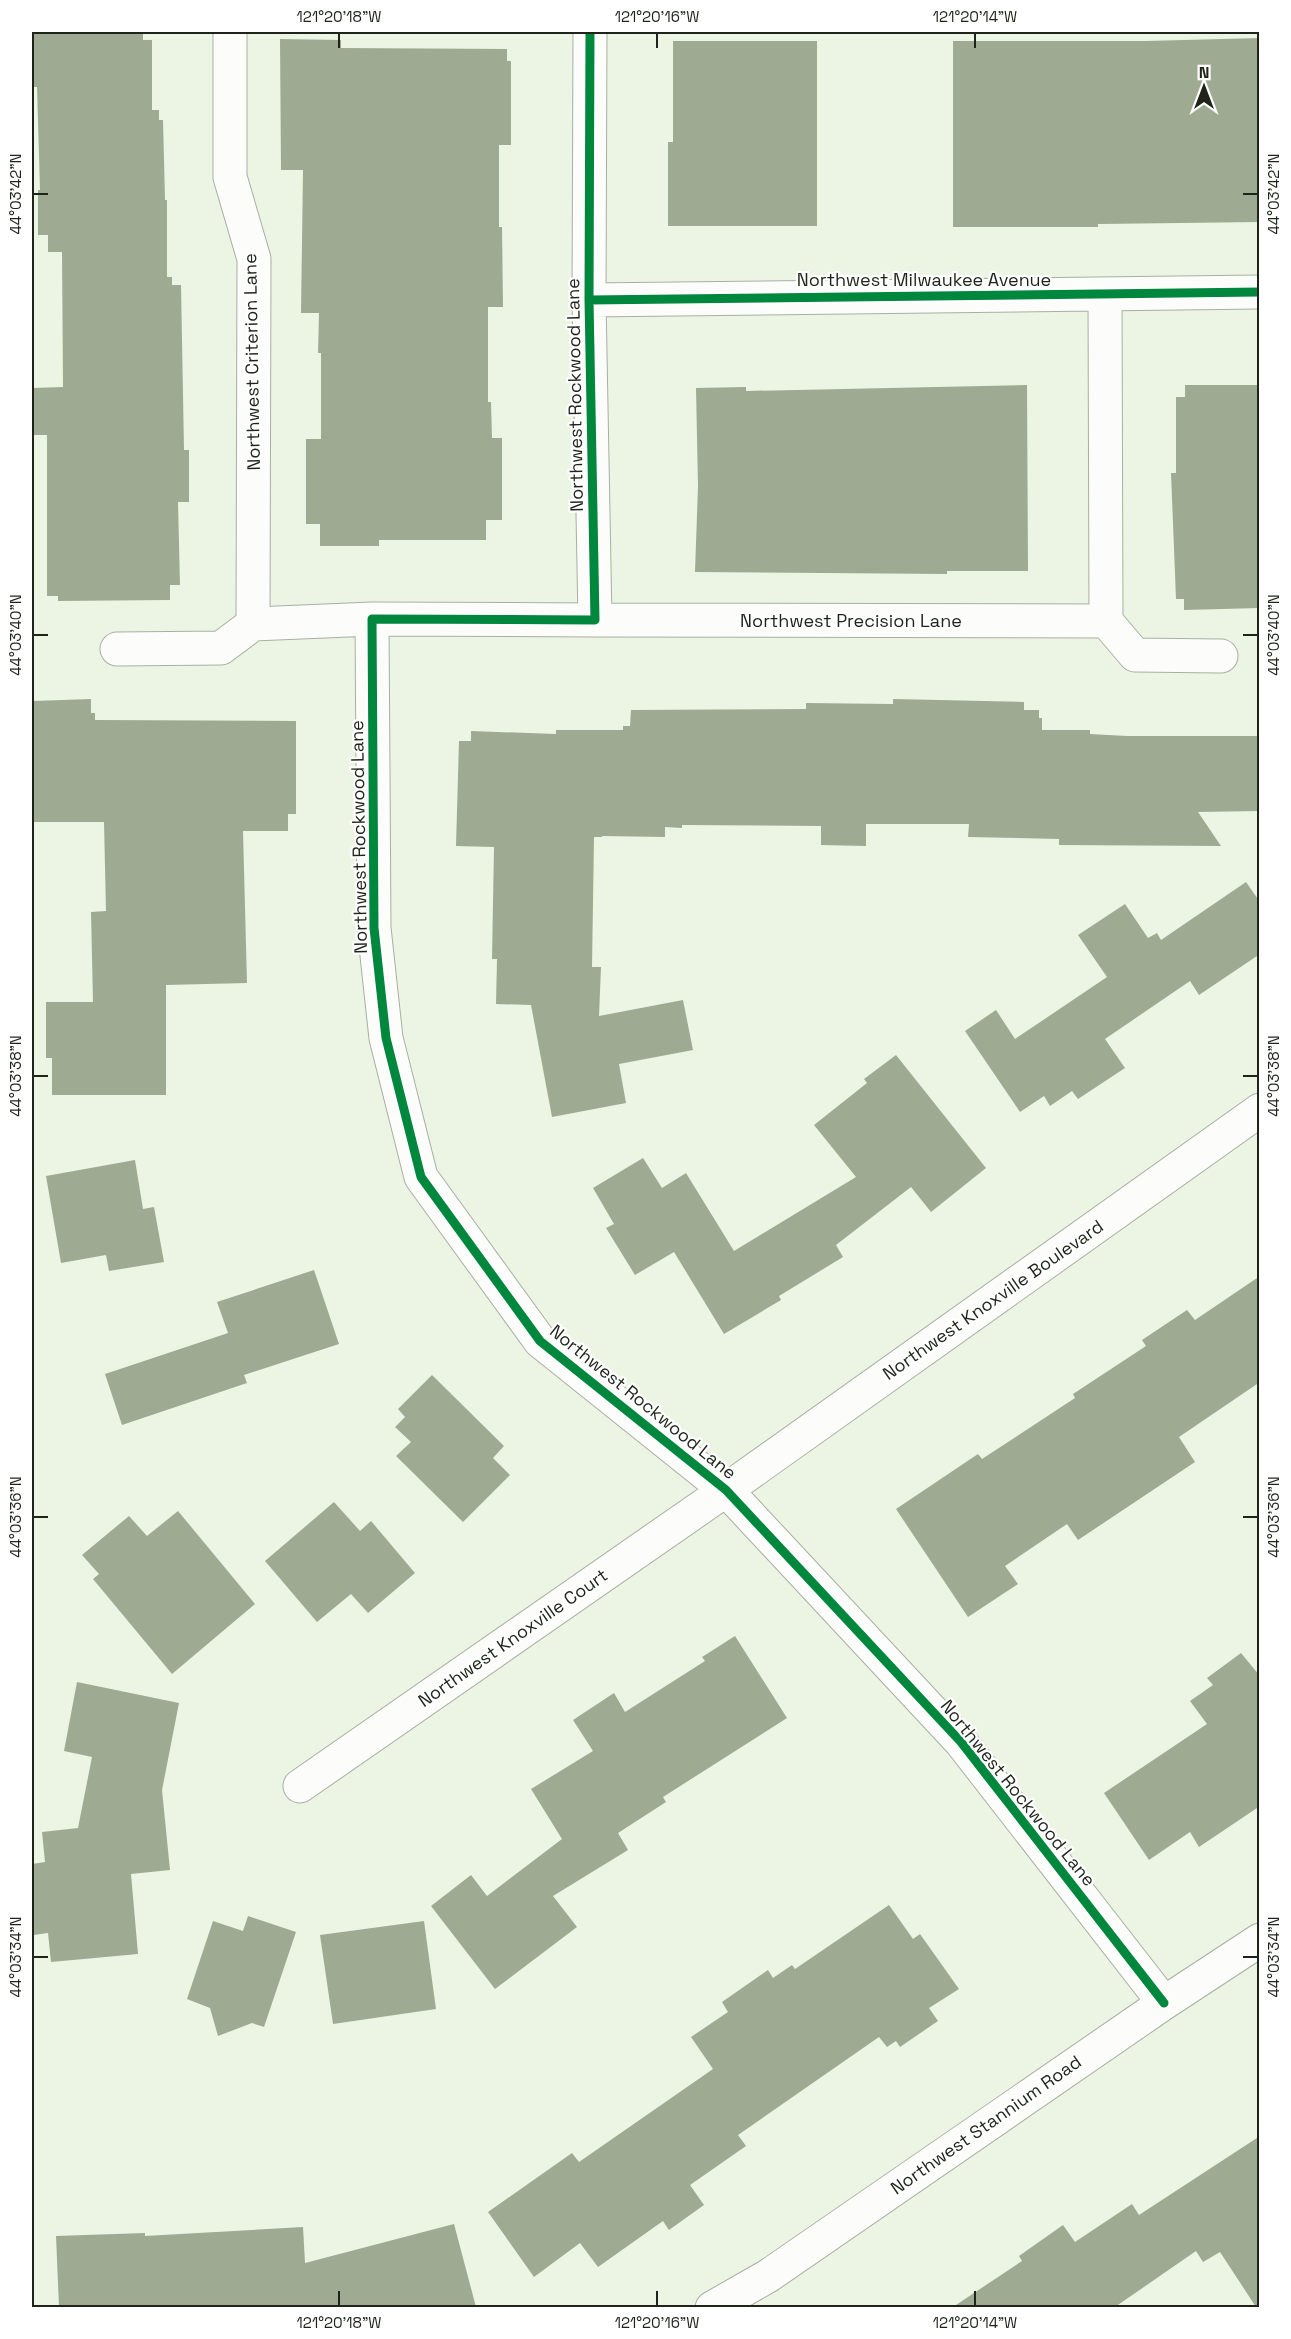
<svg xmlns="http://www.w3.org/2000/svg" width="1291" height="2339" font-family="'Space Grotesk',sans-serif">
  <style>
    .building { fill: #9faa92 }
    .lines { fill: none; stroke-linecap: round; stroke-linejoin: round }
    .minor-casing { stroke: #a8afa2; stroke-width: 35 }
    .minor { stroke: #fcfdfb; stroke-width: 33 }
    .cycleway-casing { stroke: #fff; stroke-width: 13 }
    .cycleway { stroke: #00873e; stroke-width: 9 }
    .ticks { fill: none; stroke: #1e2419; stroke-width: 2 }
    .labels { text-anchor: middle; stroke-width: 4.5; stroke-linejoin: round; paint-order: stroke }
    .street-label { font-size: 18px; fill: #1e2419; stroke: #fff }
    .neatline { fill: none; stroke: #1e2419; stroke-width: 2 }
    .ticks-label { font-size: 15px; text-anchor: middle; fill: #1e2419 }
  </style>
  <rect width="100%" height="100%" fill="#ecf4e4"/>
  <path class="building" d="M 32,32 L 143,32 L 143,40 L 152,40 L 152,110 L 159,110 L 159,120 L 163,120 L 165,200 L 167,200 L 167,277 L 172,277 L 172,285 L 181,285 L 184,450 L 189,450 L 189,502 L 178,502 L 180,585 L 170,585 L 170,600 L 58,601 L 58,596 L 47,596 L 47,435 L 33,435 L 32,388 L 63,387 L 62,252 L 48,252 L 48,235 L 38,235 L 38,190 L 40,190 L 37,87 L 32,87 Z
    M 1260,38 L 1260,222 L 1098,224 L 1098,227 L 953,227 L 953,41 L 1146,41 Z
    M 280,39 L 341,40 L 341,48 L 507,49 L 507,61 L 511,61 L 511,145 L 499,145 L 499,227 L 502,227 L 503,307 L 488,307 L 488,402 L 491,402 L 492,438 L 502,438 L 502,520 L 486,520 L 486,540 L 379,540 L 379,546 L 320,546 L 320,524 L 306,524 L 306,439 L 321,439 L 321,353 L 318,353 L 319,313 L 301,313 L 303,170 L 281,170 Z
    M 673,41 L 817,41 L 817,226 L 668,226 L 668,142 L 673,142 Z
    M 1027,385 L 1028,571 L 947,571 L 947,574 L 695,572 L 698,486 L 696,388 L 746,387 L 746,391 Z
    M 1185,385 L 1260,385 L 1260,608 L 1184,610 L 1184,599 L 1176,599 L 1171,473 L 1176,473 L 1176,397 L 1185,397 Z
    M 91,699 L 91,713 L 95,713 L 95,720 L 296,721 L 296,814 L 288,814 L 288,831 L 243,831 L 247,983 L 166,985 L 166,1095 L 52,1095 L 52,1058 L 46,1058 L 46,1002 L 93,1002 L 91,912 L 106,911 L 104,822 L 32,822 L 33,701 Z
    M 893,699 L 1024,702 L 1024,710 L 1039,710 L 1039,718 L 1042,718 L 1042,730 L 1090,730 L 1090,734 L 1127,736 L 1260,736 L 1260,811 L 1198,812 L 1221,846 L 1059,845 L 1059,839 L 968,837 L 969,824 L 866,824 L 866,846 L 821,845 L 821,826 L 682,825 L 682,828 L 665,827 L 665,837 L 602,836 L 602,837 L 594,837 L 592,967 L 601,967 L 599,1016 L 683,1000 L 693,1050 L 619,1064 L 626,1103 L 552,1117 L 531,1005 L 496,1004 L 497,959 L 492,959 L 494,847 L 456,846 L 459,741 L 471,741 L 471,731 L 556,734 L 556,730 L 623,730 L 623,726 L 630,726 L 631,710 L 806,709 L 806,703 L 893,704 Z
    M 1246,882 L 1260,902 L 1260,954 L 1199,995 L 1190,981 L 1105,1039 L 1125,1068 L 1078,1099 L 1072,1091 L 1050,1106 L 1044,1096 L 1020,1112 L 965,1031 L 996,1010 L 1015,1039 L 1107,977 L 1078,935 L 1125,904 L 1148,938 L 1157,933 L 1161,940 Z
    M 896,1055 L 986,1168 L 931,1212 L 911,1187 L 836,1245 L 843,1257 L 779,1296 L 781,1300 L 724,1334 L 674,1252 L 635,1275 L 606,1228 L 614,1224 L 593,1188 L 643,1158 L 662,1188 L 686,1173 L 734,1251 L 856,1177 L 814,1125 L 867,1083 L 864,1079 Z
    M 135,1160 L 143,1209 L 154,1207 L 164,1262 L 109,1271 L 106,1255 L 61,1263 L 46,1176 Z
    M 314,1270 L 339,1344 L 244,1375 L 247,1383 L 122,1425 L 105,1374 L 228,1333 L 217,1302 Z
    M 1260,1276 L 1260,1382 L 1179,1437 L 1195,1462 L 1078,1540 L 1067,1524 L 1005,1566 L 1018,1584 L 968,1617 L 896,1509 L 978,1454 L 982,1459 L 1075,1398 L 1073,1394 L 1146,1346 L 1142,1340 L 1187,1310 L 1195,1320 Z
    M 432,1375 L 504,1446 L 493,1458 L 510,1475 L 463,1522 L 396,1456 L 411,1442 L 395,1427 L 405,1417 L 398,1409 Z
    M 334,1502 L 360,1531 L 371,1521 L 415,1573 L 368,1613 L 351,1594 L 317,1622 L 265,1561 Z
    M 178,1511 L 255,1604 L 172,1674 L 93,1579 L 99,1574 L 82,1555 L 129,1516 L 147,1536 Z
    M 735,1636 L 787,1718 L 663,1797 L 666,1802 L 618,1833 L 628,1850 L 553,1896 L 577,1927 L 495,1989 L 431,1906 L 471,1875 L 487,1896 L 562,1839 L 531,1789 L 593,1751 L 573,1720 L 614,1693 L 625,1712 L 705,1661 L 702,1657 Z
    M 1241,1653 L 1260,1676 L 1260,1806 L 1199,1847 L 1190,1832 L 1149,1860 L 1104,1793 L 1207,1724 L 1190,1701 L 1213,1685 L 1207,1678 Z
    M 77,1682 L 179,1703 L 162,1790 L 170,1870 L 131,1874 L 138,1954 L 51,1962 L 48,1933 L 34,1935 L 32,1864 L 45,1862 L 42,1832 L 78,1828 L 92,1757 L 64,1751 Z
    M 889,1905 L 913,1939 L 920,1934 L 959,1989 L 929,2008 L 938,2021 L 900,2047 L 896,2041 L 887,2047 L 879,2037 L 738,2135 L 746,2146 L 690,2185 L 704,2205 L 669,2230 L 663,2221 L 598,2267 L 580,2243 L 534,2277 L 488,2212 L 572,2153 L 579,2162 L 713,2069 L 691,2037 L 728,2012 L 722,2002 L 768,1970 L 773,1978 L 792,1965 L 795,1969 Z
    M 248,1916 L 296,1932 L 264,2027 L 252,2023 L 218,2036 L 210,2008 L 187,1999 L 213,1921 L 243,1931 Z
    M 424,1921 L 436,2009 L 333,2024 L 320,1935 Z
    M 1260,2136 L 1260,2307 L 1256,2307 L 1220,2252 L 1203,2262 L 1196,2251 L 1115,2307 L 953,2307 L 1022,2261 L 1019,2256 L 1063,2225 L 1075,2242 L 1132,2204 L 1139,2215 Z
    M 454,2224 L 476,2307 L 59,2307 L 56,2236 L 145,2233 L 145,2236 L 303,2227 L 305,2263 Z"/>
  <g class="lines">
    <g class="minor-casing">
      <path id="minor" d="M 230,32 L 230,177 L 254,259 L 253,624 L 372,619
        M 590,32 L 589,300 L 595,620 L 372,619 L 374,928 L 386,1038 L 421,1177 L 540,1341 L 726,1490 L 961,1742 L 1164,2003
        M 1105,295 L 1106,621
        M 589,300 L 1260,292
        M 595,620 L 1106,621 L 1135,655 L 1221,656
        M 117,649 L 221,648 L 253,624
        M 300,1786 L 726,1490 L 1260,1110
        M 712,2308 L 768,2276 L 1164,2003 L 1260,1940"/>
    </g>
    <use href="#minor" class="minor"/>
    <g class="cycleway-casing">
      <path id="cycleway" d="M 590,32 L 589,300 L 595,620 L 372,619 L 374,928 L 386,1038 L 421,1177 L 540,1341 L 726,1490 L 961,1742 L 1164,2003
        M 589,300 L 1260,292"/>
    </g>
    <use href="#cycleway" class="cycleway"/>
  </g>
  <path class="ticks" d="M 339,33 L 339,48M 657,33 L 657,48M 975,33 L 975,48M 33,194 L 48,194M 1243,194 L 1258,194M 33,635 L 48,635M 1243,635 L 1258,635M 33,1076 L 48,1076M 1243,1076 L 1258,1076M 33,1517 L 48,1517M 1243,1517 L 1258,1517M 33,1957 L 48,1957M 1243,1957 L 1258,1957M 339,2291 L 339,2306M 657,2291 L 657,2306M 975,2291 L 975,2306"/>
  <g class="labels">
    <g class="street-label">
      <text x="924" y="286">Northwest Milwaukee Avenue</text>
      <text transform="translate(252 362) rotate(-91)" y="6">Northwest Criterion Lane</text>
      <text transform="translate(575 395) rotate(-91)" y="6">Northwest Rockwood Lane</text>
      <text x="851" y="627">Northwest Precision Lane</text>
      <text transform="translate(359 837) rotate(-91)" y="6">Northwest Rockwood Lane</text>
      <text transform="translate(993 1300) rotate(-35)" y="6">Northwest Knoxville Boulevard</text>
      <text transform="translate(643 1402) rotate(39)" y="6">Northwest Rockwood Lane</text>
      <text transform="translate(513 1638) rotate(-35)" y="6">Northwest Knoxville Court</text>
      <text transform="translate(1018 1793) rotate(51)" y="6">Northwest Rockwood Lane</text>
      <text transform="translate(986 2125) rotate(-35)" y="6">Northwest Stannium Road</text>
    </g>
  </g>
  <rect width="1291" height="2339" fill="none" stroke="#ffffff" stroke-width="66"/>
  <g transform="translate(1204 87)" stroke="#ffffff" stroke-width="4.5" paint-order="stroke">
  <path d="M0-4.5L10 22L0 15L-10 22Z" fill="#1e2419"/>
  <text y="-9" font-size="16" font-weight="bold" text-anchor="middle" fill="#1e2419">N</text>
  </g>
  <rect x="33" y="33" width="1225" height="2273" class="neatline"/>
  <g class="ticks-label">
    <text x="339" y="22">121°20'18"W</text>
    <text x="657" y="22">121°20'16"W</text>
    <text x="975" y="22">121°20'14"W</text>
    <text transform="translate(16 194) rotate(-90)" y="5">44°03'42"N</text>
    <text transform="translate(1274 194) rotate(-90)" y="5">44°03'42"N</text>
    <text transform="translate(16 635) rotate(-90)" y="5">44°03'40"N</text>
    <text transform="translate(1274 635) rotate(-90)" y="5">44°03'40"N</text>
    <text transform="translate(16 1076) rotate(-90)" y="5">44°03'38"N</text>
    <text transform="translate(1274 1076) rotate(-90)" y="5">44°03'38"N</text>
    <text transform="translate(16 1517) rotate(-90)" y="5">44°03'36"N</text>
    <text transform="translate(1274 1517) rotate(-90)" y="5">44°03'36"N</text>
    <text transform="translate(16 1957) rotate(-90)" y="5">44°03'34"N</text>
    <text transform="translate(1274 1957) rotate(-90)" y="5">44°03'34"N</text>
    <text x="339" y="2328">121°20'18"W</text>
    <text x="657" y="2328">121°20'16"W</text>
    <text x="975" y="2328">121°20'14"W</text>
  </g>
</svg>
